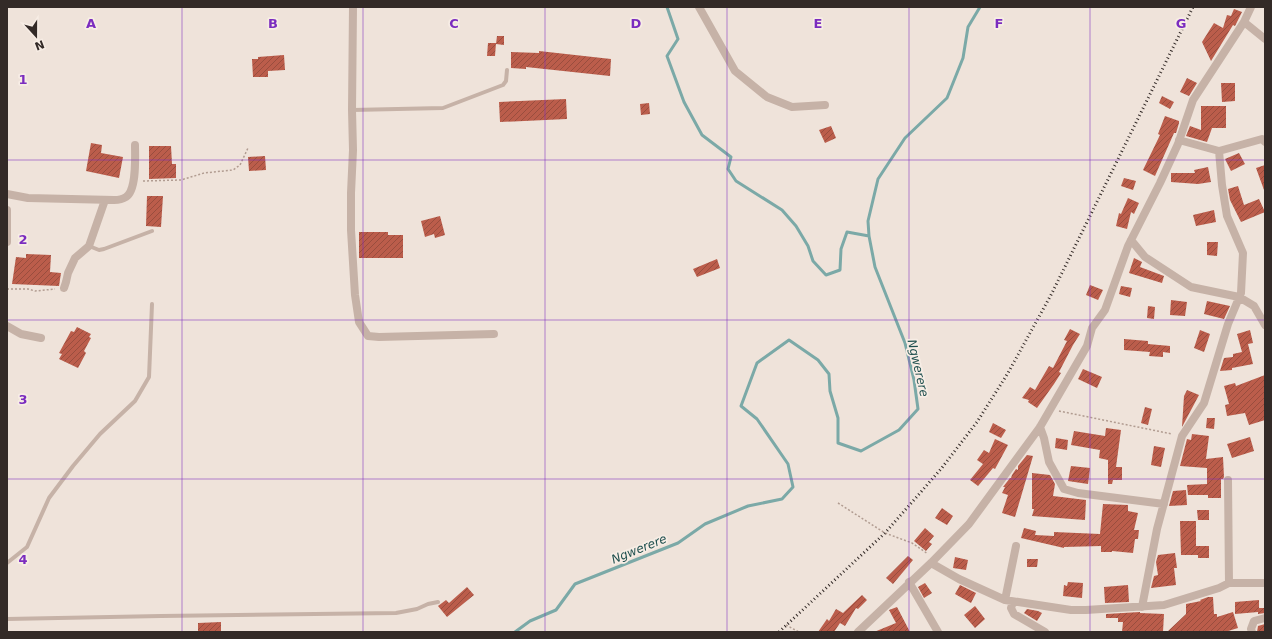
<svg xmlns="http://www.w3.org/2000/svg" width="1272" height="639" font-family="'DejaVu Sans',sans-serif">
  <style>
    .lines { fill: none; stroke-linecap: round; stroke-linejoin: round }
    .stream { stroke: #7ba9a7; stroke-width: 3 }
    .building { fill: url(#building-hatch) }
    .path { stroke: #b19c91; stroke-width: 1.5; stroke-dasharray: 2 2; stroke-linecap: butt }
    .lane { stroke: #c6b2a7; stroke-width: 4 }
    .street { stroke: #c6b2a7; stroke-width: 8 }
    .rail { stroke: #332a27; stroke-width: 3; stroke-dasharray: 1 3; stroke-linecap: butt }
    .grid { fill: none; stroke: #7b2cbf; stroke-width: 1; stroke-opacity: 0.55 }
    .labels { text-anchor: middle; stroke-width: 3.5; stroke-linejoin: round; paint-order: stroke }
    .water-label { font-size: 12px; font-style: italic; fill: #20504f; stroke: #f7ede5 }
    .grid-label { font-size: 13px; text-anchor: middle; font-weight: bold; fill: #7b2cbf; stroke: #f7ede5; stroke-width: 3.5; stroke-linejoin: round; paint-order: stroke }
  </style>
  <defs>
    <pattern id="building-hatch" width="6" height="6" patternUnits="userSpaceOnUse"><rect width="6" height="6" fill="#bb5d4b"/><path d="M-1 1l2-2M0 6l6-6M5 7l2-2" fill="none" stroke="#994d3e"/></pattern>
  </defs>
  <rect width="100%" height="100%" fill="#efe3da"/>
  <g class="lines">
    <path class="stream" d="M 667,7 L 678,39 L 667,56 L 684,102 L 702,135 L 731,157 L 728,169 L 736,181 L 782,210 L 796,226 L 808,246 L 813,261 L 826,275 L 840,270 L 841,249 L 847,232 L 869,236
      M 515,632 L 530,621 L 556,610 L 575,584 L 678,543 L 705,524 L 748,506 L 782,499 L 793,487 L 788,464 L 757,419 L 741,406 L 757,363 L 789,340 L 818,360 L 829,374 L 830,391 L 838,418 L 838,443 L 861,451 L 899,430 L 918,409 L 914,380 L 905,343 L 875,267 L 869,236 L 868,221 L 878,179 L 905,138 L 947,98 L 963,58 L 968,27 L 980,7"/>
  </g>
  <path class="building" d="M 1234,9 L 1242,12 L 1235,26 L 1233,25 L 1211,61 L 1202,42 L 1214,23 L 1223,28 L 1227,15 L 1231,16 Z
    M 497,36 L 504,36 L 504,45 L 496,44 Z
    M 488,43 L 496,43 L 495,56 L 487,56 Z
    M 539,51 L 611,59 L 610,76 L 526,67 L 526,69 L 511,68 L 511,52 L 539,53 Z
    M 284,55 L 285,70 L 268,71 L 268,77 L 253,77 L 252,59 L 258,59 L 258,57 Z
    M 1187,78 L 1197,83 L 1189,96 L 1180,92 Z
    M 1221,83 L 1235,83 L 1235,101 L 1222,102 Z
    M 1162,96 L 1174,102 L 1170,109 L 1159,103 Z
    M 566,99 L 567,119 L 500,122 L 499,102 Z
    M 649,103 L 650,114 L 641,115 L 640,104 Z
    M 1201,106 L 1226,106 L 1226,128 L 1212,128 L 1207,142 L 1186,136 L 1190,126 L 1201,130 Z
    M 1165,116 L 1179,121 L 1179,123 L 1176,133 L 1174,133 L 1155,176 L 1143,170 L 1160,135 L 1158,134 Z
    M 831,126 L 836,138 L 825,143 L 819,130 Z
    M 91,143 L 102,145 L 101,153 L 123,157 L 119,178 L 86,171 Z
    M 149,146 L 171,146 L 172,164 L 176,164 L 176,178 L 149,179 Z
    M 1239,153 L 1245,164 L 1231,171 L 1225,159 Z
    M 265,156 L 266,170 L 249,171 L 248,157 Z
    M 1265,165 L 1265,190 L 1264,190 L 1256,168 Z
    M 1208,167 L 1211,182 L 1198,184 L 1171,182 L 1171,173 L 1195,173 L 1194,170 Z
    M 1124,178 L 1136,181 L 1133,190 L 1121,186 Z
    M 1238,186 L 1244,205 L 1259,199 L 1265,212 L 1241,222 L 1230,200 L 1228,189 Z
    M 147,196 L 163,196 L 161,227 L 146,226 Z
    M 1128,198 L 1139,203 L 1134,214 L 1131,212 L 1127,229 L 1116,226 L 1119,213 L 1121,214 Z
    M 1214,210 L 1216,222 L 1196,226 L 1193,215 Z
    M 440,216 L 445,235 L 435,238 L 434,234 L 425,237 L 421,221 Z
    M 359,232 L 388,232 L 388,235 L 403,235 L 403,258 L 359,258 Z
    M 1207,242 L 1218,242 L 1217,256 L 1207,255 Z
    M 26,254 L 51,255 L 50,272 L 61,273 L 59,286 L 12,284 L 16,257 L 26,258 Z
    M 1134,258 L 1142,262 L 1140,267 L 1164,276 L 1162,283 L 1129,273 Z
    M 717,259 L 720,268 L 697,277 L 693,269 Z
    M 1090,285 L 1103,290 L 1098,300 L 1086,295 Z
    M 1121,286 L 1132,288 L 1130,297 L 1119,294 Z
    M 1171,300 L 1187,302 L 1185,316 L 1170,315 Z
    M 1207,301 L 1230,306 L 1224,319 L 1204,314 Z
    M 1148,306 L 1155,307 L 1154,319 L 1147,318 Z
    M 77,327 L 91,334 L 89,337 L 91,338 L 84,351 L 86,353 L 78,368 L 59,359 L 62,354 L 59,353 L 71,331 L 74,332 Z
    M 1070,329 L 1080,334 L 1073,345 L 1059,372 L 1061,373 L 1054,384 L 1037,408 L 1028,402 L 1029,400 L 1022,398 L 1030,387 L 1035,390 L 1049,366 L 1053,368 L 1067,341 L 1064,340 Z
    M 1200,330 L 1210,334 L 1204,352 L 1194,348 Z
    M 1250,330 L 1253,343 L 1248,344 L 1253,364 L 1232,368 L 1232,370 L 1220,371 L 1224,358 L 1233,357 L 1233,354 L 1242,352 L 1237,334 Z
    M 1124,339 L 1148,341 L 1148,344 L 1170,346 L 1170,353 L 1163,352 L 1163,357 L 1149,356 L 1150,352 L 1124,350 Z
    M 1083,369 L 1102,377 L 1097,388 L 1078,379 Z
    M 1265,375 L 1265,420 L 1249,425 L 1245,413 L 1227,416 L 1225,405 L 1229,404 L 1224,386 L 1235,383 L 1236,386 Z
    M 1187,390 L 1199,395 L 1182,427 L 1184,396 Z
    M 1145,407 L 1152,409 L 1148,425 L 1141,423 Z
    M 1207,418 L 1215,418 L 1214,429 L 1206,428 Z
    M 993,423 L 1006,430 L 1001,438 L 989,432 Z
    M 1106,428 L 1121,430 L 1116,467 L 1122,467 L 1122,480 L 1113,480 L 1112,484 L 1108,484 L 1108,460 L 1099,458 L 1100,450 L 1071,445 L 1074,431 L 1105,436 Z
    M 1192,434 L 1209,436 L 1206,459 L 1223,457 L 1224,477 L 1223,479 L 1221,479 L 1221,498 L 1208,498 L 1208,495 L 1188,495 L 1187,485 L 1207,484 L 1207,468 L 1180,466 L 1187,439 L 1191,440 Z
    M 1250,437 L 1254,451 L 1232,458 L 1227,444 Z
    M 1056,438 L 1068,440 L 1067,450 L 1055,448 Z
    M 995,439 L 1008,445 L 995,469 L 993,468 L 978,486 L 970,480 L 983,464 L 977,460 L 984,450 L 989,453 Z
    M 1154,446 L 1165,448 L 1161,467 L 1151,465 Z
    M 1027,455 L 1033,456 L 1015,517 L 1002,513 L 1008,495 L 1002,493 L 1005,487 L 1003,487 L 1010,478 L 1011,478 L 1012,475 L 1016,469 L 1018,470 L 1018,466 Z
    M 1071,466 L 1090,468 L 1088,484 L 1068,481 Z
    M 1032,473 L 1050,475 L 1055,484 L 1053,496 L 1086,500 L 1085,520 L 1032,516 L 1034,509 L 1032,509 Z
    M 1186,490 L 1187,505 L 1169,506 L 1173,491 Z
    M 1103,504 L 1128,505 L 1128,511 L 1138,513 L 1134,530 L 1139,530 L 1138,539 L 1135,539 L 1133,553 L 1112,551 L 1112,552 L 1101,552 L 1101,546 L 1064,547 L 1064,548 L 1021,538 L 1024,528 L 1036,531 L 1035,535 L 1054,536 L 1054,532 L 1100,534 Z
    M 942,508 L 953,516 L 947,525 L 935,518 Z
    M 1197,510 L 1209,510 L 1209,520 L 1198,520 Z
    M 1180,521 L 1196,521 L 1196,546 L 1209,546 L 1209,558 L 1198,558 L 1198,555 L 1181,555 Z
    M 925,528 L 934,536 L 929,542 L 932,544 L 926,551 L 914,541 Z
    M 1175,553 L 1177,568 L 1174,568 L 1176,585 L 1151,588 L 1154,576 L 1158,575 L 1156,562 L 1158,555 Z
    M 908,556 L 913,560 L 893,584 L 886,578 Z
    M 955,557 L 968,560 L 966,570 L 953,568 Z
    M 1027,559 L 1038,559 L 1037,567 L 1027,567 Z
    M 1068,582 L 1083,583 L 1082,598 L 1063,596 L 1064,585 L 1067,586 Z
    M 925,583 L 932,593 L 924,598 L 918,587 Z
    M 960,585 L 976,593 L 971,603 L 955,594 Z
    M 1128,585 L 1129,602 L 1105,603 L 1104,587 Z
    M 467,587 L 474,595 L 447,617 L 438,606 L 446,600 L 449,603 Z
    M 862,595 L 867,600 L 858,609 L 856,608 L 845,626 L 840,623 L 834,632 L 818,632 L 827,619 L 829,621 L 836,609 L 843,613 Z
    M 1208,597 L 1213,597 L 1214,614 L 1217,614 L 1217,617 L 1233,612 L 1238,628 L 1225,632 L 1167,632 L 1186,614 L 1186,604 L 1201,601 L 1200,600 Z
    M 1259,600 L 1259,608 L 1265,608 L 1265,613 L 1258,614 L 1258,612 L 1235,614 L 1235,602 Z
    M 975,606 L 985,619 L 975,628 L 964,615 Z
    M 897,607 L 910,632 L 874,632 L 896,623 L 889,610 Z
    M 1027,609 L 1038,611 L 1042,613 L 1037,621 L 1024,613 Z
    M 1140,612 L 1140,613 L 1164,614 L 1163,632 L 1122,632 L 1123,622 L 1118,622 L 1118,618 L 1106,618 L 1106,614 Z
    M 221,622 L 221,632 L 198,632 L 198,623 Z
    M 1265,624 L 1265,632 L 1257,632 L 1258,626 Z"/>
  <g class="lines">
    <path class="path" d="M 143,181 L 181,180 L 204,173 L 233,170 L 240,165 L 248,148
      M 7,289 L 28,289 L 35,291 L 55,289
      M 1059,411 L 1172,434
      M 838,503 L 885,533 L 912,543 L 928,554
      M 786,625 L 799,632
      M 815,632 L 817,632"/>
    <path class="lane" d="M 352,110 L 443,108 L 503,85 L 506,81 L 507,70
      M 89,246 L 99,250 L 104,249 L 152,231
      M 7,563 L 27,547 L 49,498 L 73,466 L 100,434 L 135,401 L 149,377 L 152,304
      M 7,619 L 161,616 L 396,613 L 417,609 L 428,604 L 438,602"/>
    <path class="street" d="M 353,7 L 352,110 L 353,150 L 351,193 L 351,230 L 355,295 L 359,322 L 368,336 L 379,337 L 494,334
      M 699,7 L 735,71 L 767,97 L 792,107 L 825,105
      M 1244,22 L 1265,39
      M 1179,140 L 1219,151
      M 7,194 L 28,198 L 114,200 C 118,200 123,199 126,197 C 137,190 135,157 135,145
      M 7,210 L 7,242
      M 1131,240 L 1145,257 L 1191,287 L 1239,297 L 1254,306 L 1265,325
      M 64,288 L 66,282 L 68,273 L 75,258 L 89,246 L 105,200
      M 7,326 L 21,334 L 41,338
      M 1040,427 L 1044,438 L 1049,462 L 1064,489 L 1078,493 L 1164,504
      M 1228,480 L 1229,583
      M 931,563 L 959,579 L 1005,600 L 1071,610 L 1086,610 L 1164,605 L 1219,588 L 1229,583 L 1265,583
      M 909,582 L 938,632
      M 1005,600 L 1016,546
      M 1013,602 L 1011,608 L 1014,614 L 1045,632
      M 1142,607 L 1157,529 L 1182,436 L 1204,403 L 1228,324 L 1241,293 L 1243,253 L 1227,216 L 1222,185 L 1219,151 L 1262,139 L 1265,142
      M 858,632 L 931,563 L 969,524 L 1040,427 L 1087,346 L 1092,328 L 1105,310 L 1128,246 L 1160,183 L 1178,144 L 1193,100 L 1244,22 L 1251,7
      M 1252,632 L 1251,629 L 1254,621 L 1265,618"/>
    <path class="rail" d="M 779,632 L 885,533 L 941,469 L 977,422 L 1008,373 L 1052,293 L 1193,7"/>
  </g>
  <path class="grid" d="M 182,7 L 182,632M 363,7 L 363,632M 545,7 L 545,632M 727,7 L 727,632M 909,7 L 909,632M 1090,7 L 1090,632M 7,160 L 1265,160M 7,320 L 1265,320M 7,479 L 1265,479"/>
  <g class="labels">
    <g class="water-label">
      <text transform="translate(918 368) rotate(77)" y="4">Ngwerere</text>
      <text transform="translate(639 549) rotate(-22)" y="4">Ngwerere</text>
    </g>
  </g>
  <g class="grid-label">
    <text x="91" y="28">A</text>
    <text x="273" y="28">B</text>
    <text x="454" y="28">C</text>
    <text x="636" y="28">D</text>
    <text x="818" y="28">E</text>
    <text x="999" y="28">F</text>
    <text x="1181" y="28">G</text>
    <text x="23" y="84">1</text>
    <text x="23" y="244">2</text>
    <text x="23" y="404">3</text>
    <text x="23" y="564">4</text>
  </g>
  <rect width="1272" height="639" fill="none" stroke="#332a27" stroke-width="16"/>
  <g transform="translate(36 36) rotate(159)" stroke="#f7ede5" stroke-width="3" paint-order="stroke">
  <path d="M0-3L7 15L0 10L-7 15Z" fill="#332a27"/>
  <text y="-6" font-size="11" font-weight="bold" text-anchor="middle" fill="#332a27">N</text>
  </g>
</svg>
